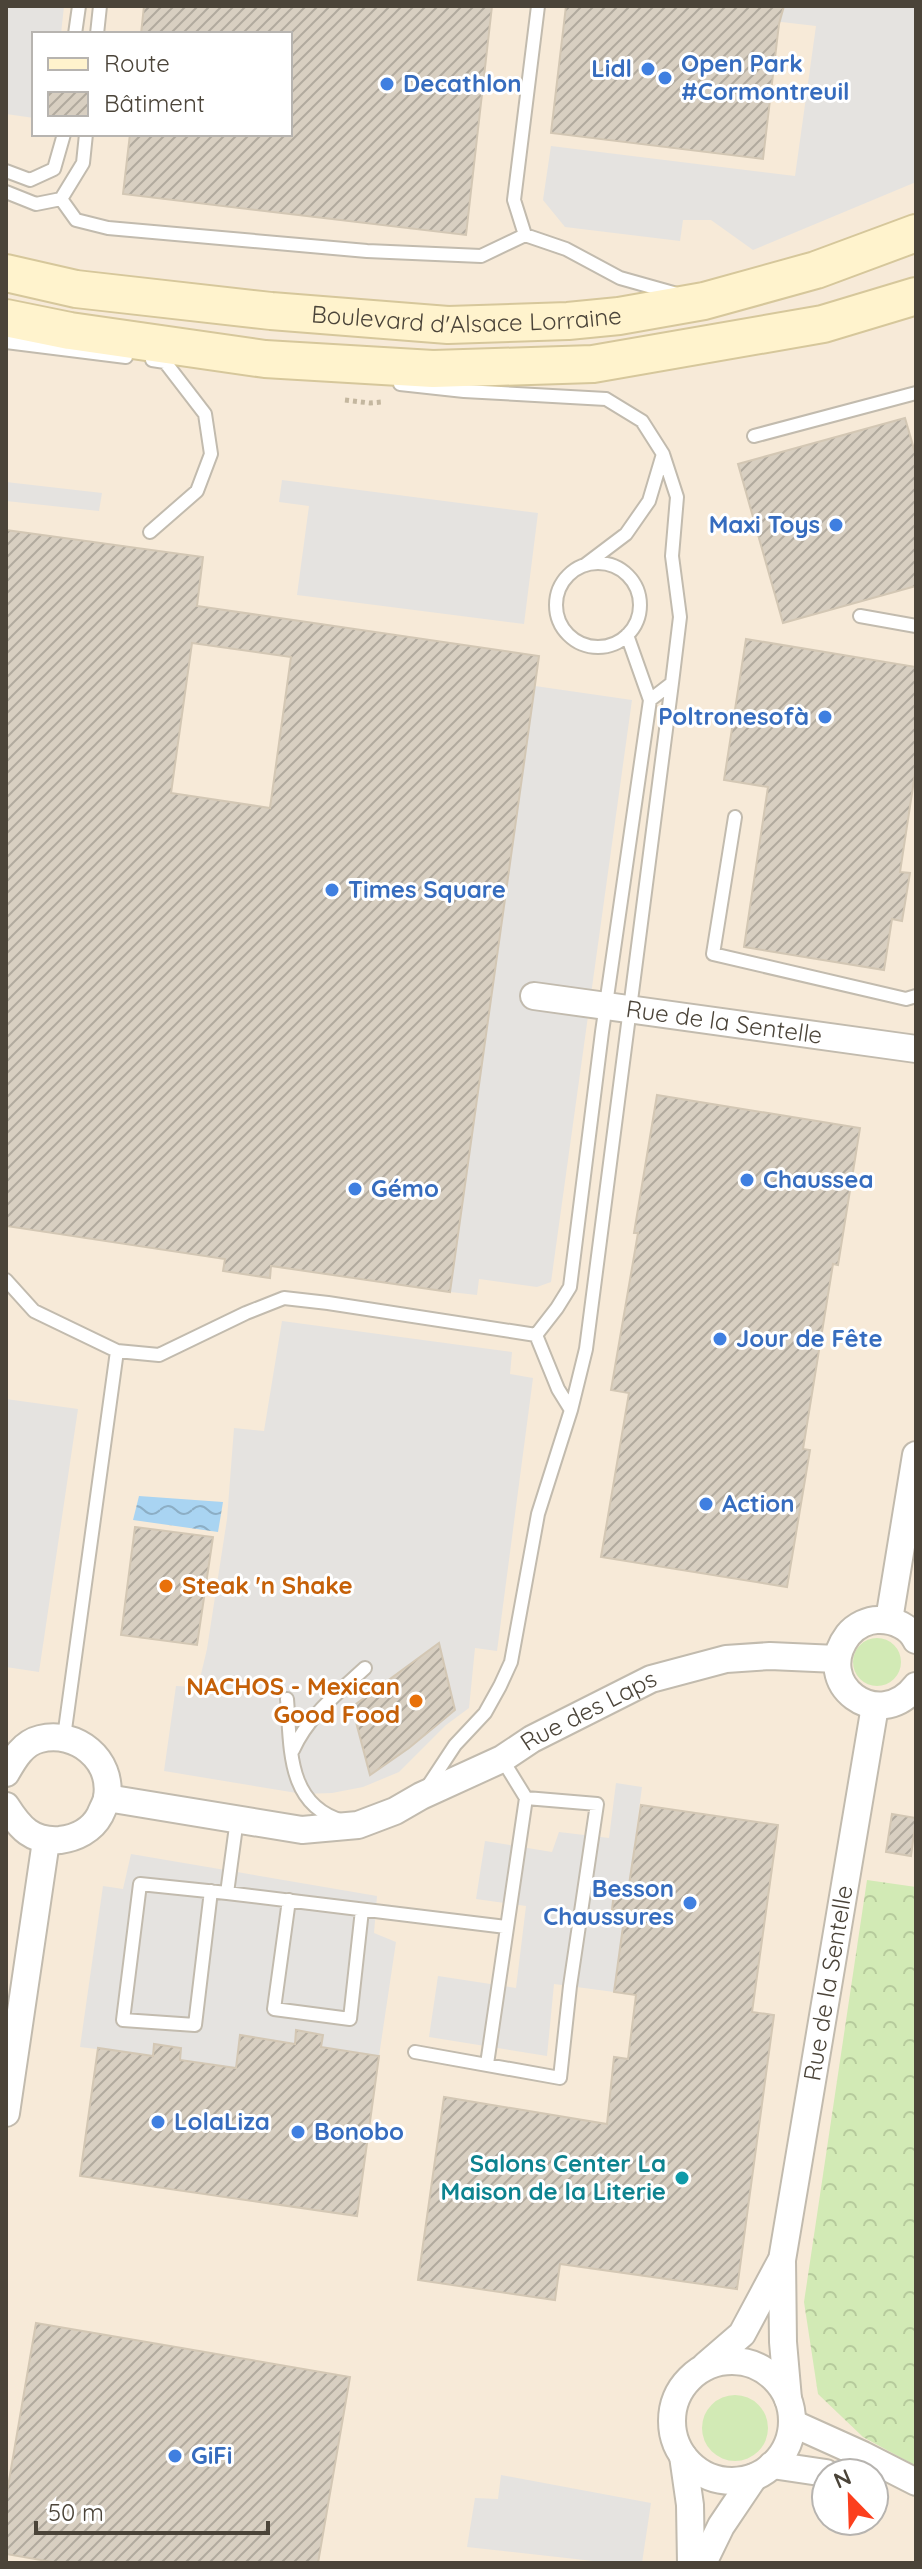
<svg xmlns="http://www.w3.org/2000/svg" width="922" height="2569" font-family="Quicksand,sans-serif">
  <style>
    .commercial { fill: #f7ead8; fill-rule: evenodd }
    .green { fill: #d2eab5 }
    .forest { fill: url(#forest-crowns) }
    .parking { fill: #e5e3e0 }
    .water { fill: url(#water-waves) }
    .building { fill: url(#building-hatch); stroke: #d3c7b4; stroke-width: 2; fill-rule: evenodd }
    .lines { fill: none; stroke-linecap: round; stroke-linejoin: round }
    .lane-casing { stroke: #c2bbae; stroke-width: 16 }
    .street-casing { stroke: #c2bbae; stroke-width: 30 }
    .secondary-casing { stroke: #d6c79b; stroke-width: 40 }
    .path { stroke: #c4b79f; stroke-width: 5; stroke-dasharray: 4 4; stroke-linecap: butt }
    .lane { stroke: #fff; stroke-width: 12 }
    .street { stroke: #fff; stroke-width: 26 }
    .secondary { stroke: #fff3cd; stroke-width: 36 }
    .shop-dot { fill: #3f7fe0; stroke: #fff; stroke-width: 3 }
    .food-dot { fill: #e8710a; stroke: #fff; stroke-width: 3 }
    .culture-dot { fill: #0f9aa8; stroke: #fff; stroke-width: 3 }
    .labels { text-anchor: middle; stroke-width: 6; stroke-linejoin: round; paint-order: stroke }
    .shop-label { font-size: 24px; font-weight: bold; fill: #366cbe; stroke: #fff; text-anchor: start }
    .street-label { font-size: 24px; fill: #4b4439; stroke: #fff }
    .food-label { font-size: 24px; font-weight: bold; fill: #c56008; stroke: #fff; text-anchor: start }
    .culture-label { font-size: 24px; font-weight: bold; fill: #0d838f; stroke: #fff; text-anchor: end }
  </style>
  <defs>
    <pattern id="forest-crowns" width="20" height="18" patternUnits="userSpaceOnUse" patternTransform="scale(2)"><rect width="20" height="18" fill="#d2eab5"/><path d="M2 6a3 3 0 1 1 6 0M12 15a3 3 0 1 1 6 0" fill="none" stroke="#b6ca9c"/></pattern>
    <pattern id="water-waves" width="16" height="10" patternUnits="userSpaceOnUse" patternTransform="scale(2)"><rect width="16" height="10" fill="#a9d4f2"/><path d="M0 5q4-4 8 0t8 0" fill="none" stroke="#8caec5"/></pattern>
    <pattern id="building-hatch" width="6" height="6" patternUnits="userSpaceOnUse" patternTransform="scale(2)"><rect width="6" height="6" fill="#d8cfc1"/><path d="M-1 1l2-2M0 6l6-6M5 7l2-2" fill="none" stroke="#b1aa9e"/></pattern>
  </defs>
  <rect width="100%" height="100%" fill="#f6f3ec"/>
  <path class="commercial" d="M 6,6 L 916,6 L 916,2563 L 6,2563 ZM 34,34 L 290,34 L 290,134 L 34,134 ZM 826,2473 L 874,2473 L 874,2521 L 826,2521 Z"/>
  <path class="green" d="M853 1662a24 24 0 1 1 48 0a24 24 0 1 1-48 0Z
    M702 2428a33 33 0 1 1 66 0a33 33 0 1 1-66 0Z"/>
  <path class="forest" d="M 867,1880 L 916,1887 L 916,2466 L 863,2437 L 818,2394 L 804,2302 Z"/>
  <path class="parking" d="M 6,6 L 64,6 L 61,34 L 34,34 L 34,118 L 6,114 Z
    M 640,6 L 916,6 L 916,182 L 753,250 L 711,220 L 683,220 L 680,241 L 565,227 L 543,200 L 551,146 L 795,176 L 816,26 Z
    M 282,480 L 538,513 L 524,624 L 297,595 L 309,506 L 279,502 Z
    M 6,482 L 102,493 L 99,511 L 6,501 Z
    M 535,686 L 632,700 L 551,1282 L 537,1287 L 479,1279 L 477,1295 L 450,1292 Z
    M 282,1321 L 512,1352 L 510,1374 L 533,1378 L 497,1651 L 475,1648 L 469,1708 L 446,1725 L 399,1772 L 363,1787 L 332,1793 L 303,1794 L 164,1771 L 176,1686 L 198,1687 L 207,1649 L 227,1519 L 234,1428 L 264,1431 Z
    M 6,1399 L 78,1409 L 39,1672 L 6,1667 Z
    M 616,1783 L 642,1787 L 629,1885 L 615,1884 L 612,1909 L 625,1912 L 614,1992 L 554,1984 L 547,2056 L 429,2037 L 438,1976 L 516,1988 L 526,1906 L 476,1899 L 485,1841 L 552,1852 L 559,1832 L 609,1838 Z
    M 131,1854 L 377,1896 L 374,1933 L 396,1942 L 379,2056 L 321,2047 L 323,2035 L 297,2030 L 295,2044 L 240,2036 L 236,2068 L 180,2060 L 181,2048 L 155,2044 L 153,2056 L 80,2047 L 103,1886 L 123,1889 Z
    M 501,2475 L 651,2503 L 642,2563 L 611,2563 L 467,2547 L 475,2498 L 498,2499 Z"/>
  <path class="water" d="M 139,1496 L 223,1502 L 218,1532 L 133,1520 Z"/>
  <path class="building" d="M 144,6 L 492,6 L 466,235 L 123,194 L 130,134 L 290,134 L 290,34 L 141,34 Z
    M 566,6 L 784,6 L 779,24 L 763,159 L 551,133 Z
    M 905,418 L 916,456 L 916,586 L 783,623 L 738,464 Z
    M 6,530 L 203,557 L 197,606 L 539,656 L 450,1292 L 271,1266 L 270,1278 L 223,1271 L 225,1259 L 6,1226 ZM 192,643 L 291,657 L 270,808 L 171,793 Z
    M 746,639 L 916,667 L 916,767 L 900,872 L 910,873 L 902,921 L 892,919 L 884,970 L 744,947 L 768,787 L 724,780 Z
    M 657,1095 L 860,1128 L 838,1265 L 833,1264 L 803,1449 L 810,1450 L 787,1587 L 601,1557 L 629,1393 L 611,1390 L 638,1233 L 634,1233 Z
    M 135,1527 L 213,1537 L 197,1645 L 121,1635 Z
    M 439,1643 L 455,1710 L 409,1748 L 370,1775 L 352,1707 Z
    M 641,1805 L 778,1825 L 752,2012 L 774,2015 L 737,2289 L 560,2264 L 555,2300 L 418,2280 L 444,2097 L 607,2124 L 614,2057 L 628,2059 L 636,1995 L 614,1992 L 625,1912 L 612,1910 L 615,1883 L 629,1885 Z
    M 892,1814 L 916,1818 L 911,1856 L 886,1852 Z
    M 296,2030 L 323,2035 L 321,2047 L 379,2056 L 357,2216 L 80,2176 L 98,2048 L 153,2056 L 154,2044 L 181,2048 L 180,2060 L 236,2068 L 240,2035 L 295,2044 Z
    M 36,2323 L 350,2377 L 318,2563 L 58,2563 L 6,2554 L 6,2498 Z"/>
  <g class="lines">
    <g class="lane-casing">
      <path id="lane" d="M 75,34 L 79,6
        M 97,34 L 100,6
        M 6,171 L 30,180 L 54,169 L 64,134
        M 6,192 L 36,204 L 61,199 L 83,163 L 86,134
        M 61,199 L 76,220 L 108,228 L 367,251 L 481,256 L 525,235 L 566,249 L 620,278 L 677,294
        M 525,235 L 514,200 L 538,6
        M 6,342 L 126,357
        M 400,384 L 464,391 L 606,399 L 642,421 L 663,454 L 649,501 L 626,534 L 585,565
        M 754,436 L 916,393
        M 150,532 L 197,491 L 211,454 L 205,414 L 165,362 L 152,360
        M556 605a42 42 0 1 1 84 0a42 42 0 1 1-84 0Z
        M 860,616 L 916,626
        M 650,700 L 672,683 L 680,617 L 672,556 L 677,497 L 663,454
        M 735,817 L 713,954 L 906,999 L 916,996
        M 6,1280 L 34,1311 L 117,1351 L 159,1355 L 246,1313 L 284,1298 L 328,1303 L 536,1335
        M 536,1335 L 557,1308 L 570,1287 L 602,1032 L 650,700 L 627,635
        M 571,1410 L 586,1349 L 672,683
        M 287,1699 C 291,1747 286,1805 343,1821
        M 64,1737 L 117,1351
        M 293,1750 C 308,1716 339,1692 365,1668
        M 426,1789 L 455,1745 L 485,1713 L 500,1686 L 511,1662 L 538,1514 L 571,1410 L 558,1389 L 536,1335
        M 211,1891 L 195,2025 L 123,2020 L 140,1884 L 227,1893 L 506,1927
        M 227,1893 L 237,1819
        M 289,1900 L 274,2009 L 350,2019 L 362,1910
        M 415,2052 L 560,2078 L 570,1986 L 597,1804 L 526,1798 L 502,1759
        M 487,2064 L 526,1798"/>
    </g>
    <g class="street-casing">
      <g id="street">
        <path id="s1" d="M 534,996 L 916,1049"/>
        <path d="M 889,1620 L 916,1455"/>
        <path d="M 916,1640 C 910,1627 894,1620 880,1620 C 869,1619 855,1626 848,1635 C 811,1684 879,1734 916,1686"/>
        <path d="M 6,1773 C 14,1759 23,1743 40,1739 C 76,1730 113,1759 107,1798 C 106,1803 102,1810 100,1815 C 92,1830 76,1838 60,1840 C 32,1842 20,1828 6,1806"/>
        <path id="s2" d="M 107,1798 L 302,1830 L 358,1825 L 395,1811 L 421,1796 L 502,1759 L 532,1739 L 651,1679 L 726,1659 L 770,1656 L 837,1659"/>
        <path d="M 6,2113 L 46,1841"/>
        <circle cx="732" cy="2421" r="60"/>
        <path d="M 706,2365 L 742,2334 L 780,2263"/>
        <path id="s3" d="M 788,2399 L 783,2342 L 782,2260 L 875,1706"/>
        <path d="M 792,2423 L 863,2455 L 916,2482"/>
        <path d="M 683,2456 L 690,2505 L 691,2563"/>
        <path d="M 772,2465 L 826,2473"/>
        <path d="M 703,2563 L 721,2526 L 754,2477"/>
      </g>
    </g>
    <g class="secondary-casing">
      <g id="secondary">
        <path id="s4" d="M 6,273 L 76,289 L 271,311 L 448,325 L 568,321 L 619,316 L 704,301 L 816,270 L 916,233"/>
        <path d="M 6,318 L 70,331 L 265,359 L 433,369 L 593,364 L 823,324 L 916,296"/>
      </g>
    </g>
    <path class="path" d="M 345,400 L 370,403 L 382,402"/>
    <use href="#lane" class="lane"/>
    <use href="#street" class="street"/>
    <use href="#secondary" class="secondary"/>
  </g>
  <g class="shop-dot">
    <circle cx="648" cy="69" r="8"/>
    <circle cx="665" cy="78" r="8"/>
    <circle cx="387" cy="84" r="8"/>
    <circle cx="836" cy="525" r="8"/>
    <circle cx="825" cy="717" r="8"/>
    <circle cx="332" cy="890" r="8"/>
    <circle cx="747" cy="1180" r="8"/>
    <circle cx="355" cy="1189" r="8"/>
    <circle cx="720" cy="1339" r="8"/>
    <circle cx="706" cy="1504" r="8"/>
    <circle cx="690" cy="1903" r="8"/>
    <circle cx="158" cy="2122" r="8"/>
    <circle cx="298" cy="2132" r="8"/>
    <circle cx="175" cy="2456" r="8"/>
  </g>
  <g class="food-dot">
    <circle cx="166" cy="1586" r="8"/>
    <circle cx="416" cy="1701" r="8"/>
  </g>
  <circle class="culture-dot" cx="682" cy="2178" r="8"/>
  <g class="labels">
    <g class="shop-label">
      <text x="681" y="72">Open Park<tspan x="681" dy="28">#Cormontreuil</tspan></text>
      <text x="632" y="77" text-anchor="end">Lidl</text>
      <text x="403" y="92">Decathlon</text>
      <text x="820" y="533" text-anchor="end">Maxi Toys</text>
      <text x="809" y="725" text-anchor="end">Poltronesofà</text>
      <text x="348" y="898">Times Square</text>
      <text x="763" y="1188">Chaussea</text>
      <text x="371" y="1197">Gémo</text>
      <text x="736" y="1347">Jour de Fête</text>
      <text x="722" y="1512">Action</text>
      <text x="674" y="1897" text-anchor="end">Besson<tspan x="674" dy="28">Chaussures</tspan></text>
      <text x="174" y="2130">LolaLiza</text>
      <text x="314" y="2140">Bonobo</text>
      <text x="191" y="2464">GiFi</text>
    </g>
    <g class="street-label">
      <text dy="8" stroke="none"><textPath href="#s4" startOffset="464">Boulevard d'Alsace Lorraine</textPath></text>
      <text dy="8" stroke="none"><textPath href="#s1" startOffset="192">Rue de la Sentelle</textPath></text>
      <text dy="8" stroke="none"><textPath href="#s2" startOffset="512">Rue des Laps</textPath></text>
      <text dy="8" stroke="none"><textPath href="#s3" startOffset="420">Rue de la Sentelle</textPath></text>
    </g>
    <g class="food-label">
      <text x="182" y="1594">Steak 'n Shake</text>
      <text x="400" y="1695" text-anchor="end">NACHOS - Mexican<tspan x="400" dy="28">Good Food</tspan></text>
    </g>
    <g class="culture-label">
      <text x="666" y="2172">Salons Center La<tspan x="666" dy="28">Maison de la Literie</tspan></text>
    </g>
  </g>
  <rect width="922" height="2569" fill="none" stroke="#4b4439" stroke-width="16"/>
  <rect x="32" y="32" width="260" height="104" fill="#ffffff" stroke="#b7b4b0" stroke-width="2"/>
  <rect x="48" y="58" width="40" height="12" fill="#fff3cd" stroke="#b7b4b0" stroke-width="2"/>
  <text x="104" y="72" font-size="24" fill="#4b4439">Route</text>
  <rect x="48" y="92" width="40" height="24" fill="url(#building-hatch)" stroke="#b7b4b0" stroke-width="2"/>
  <text x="104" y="112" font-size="24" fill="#4b4439">Bâtiment</text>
  <g transform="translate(850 2497) rotate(337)"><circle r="38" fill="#ffffff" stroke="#b7b4b0" stroke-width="2"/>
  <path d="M0-6L14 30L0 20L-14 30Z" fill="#fc3f1d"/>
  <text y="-12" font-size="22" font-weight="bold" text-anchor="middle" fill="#4b4439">N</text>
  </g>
  <path d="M36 2521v12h232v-12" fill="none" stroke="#4b4439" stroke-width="4"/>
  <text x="48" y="2521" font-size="24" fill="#4b4439" stroke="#ffffff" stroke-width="6" paint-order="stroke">50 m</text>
</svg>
